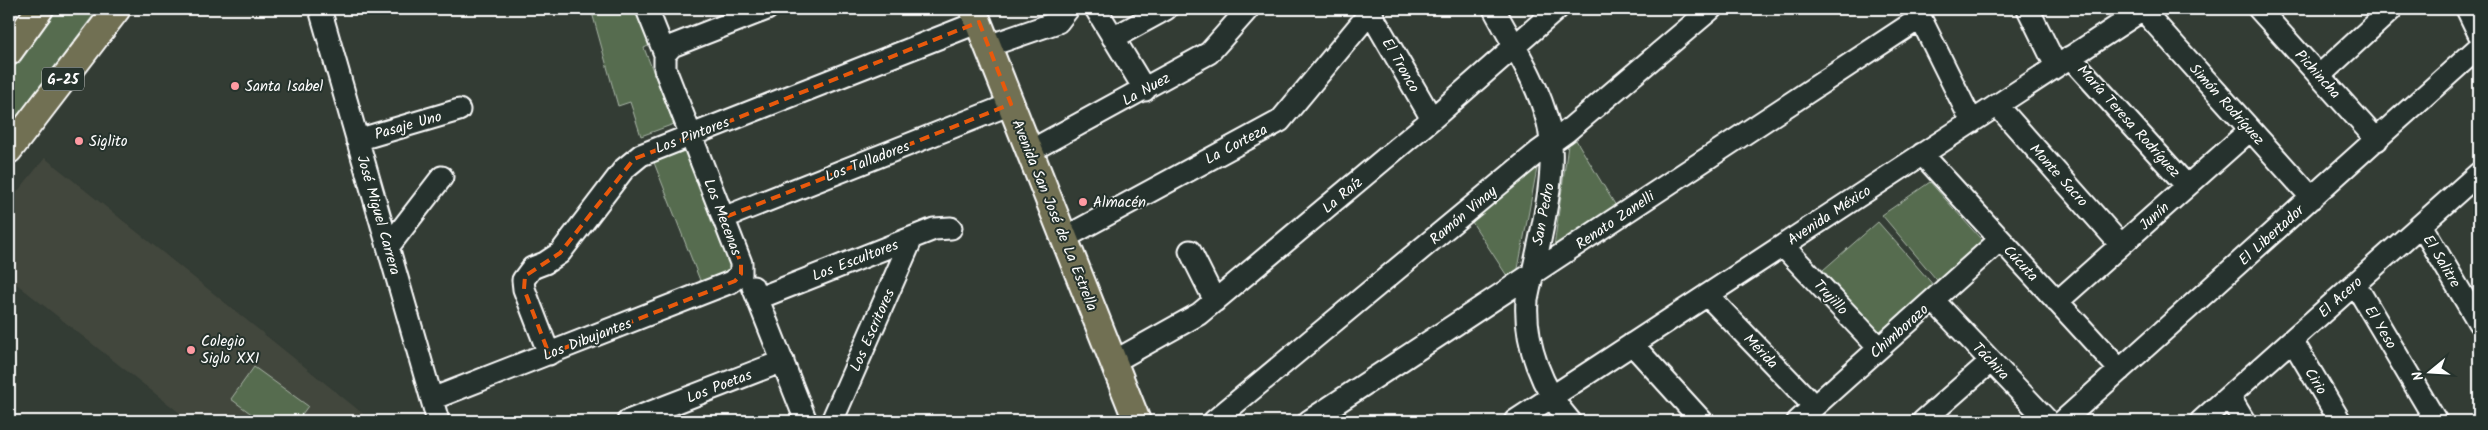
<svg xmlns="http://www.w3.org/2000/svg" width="2488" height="430" font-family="Kalam,sans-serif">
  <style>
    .built { fill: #43473d }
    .green { fill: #566c50; stroke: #aab6a8 }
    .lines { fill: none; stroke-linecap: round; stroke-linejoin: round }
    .minor-casing { stroke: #fff; stroke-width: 25 }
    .major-casing { stroke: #fff; stroke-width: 30 }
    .minor { stroke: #26332d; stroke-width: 21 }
    .major { stroke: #716f52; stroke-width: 26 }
    .marked { fill: none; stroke: #e8590c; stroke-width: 4; stroke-dasharray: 10 6; stroke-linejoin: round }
    .poi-dot { fill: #ff9aa2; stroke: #26332d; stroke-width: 2 }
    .labels { text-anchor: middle; stroke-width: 4; stroke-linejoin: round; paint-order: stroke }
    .shield { fill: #26332d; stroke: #bec2c0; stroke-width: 1 }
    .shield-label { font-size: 14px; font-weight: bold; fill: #fff }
    .street-label { font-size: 15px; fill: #fff; stroke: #26332d }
    .poi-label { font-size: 15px; fill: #fff; stroke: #26332d; text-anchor: start }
  </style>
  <rect width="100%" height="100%" fill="#333c34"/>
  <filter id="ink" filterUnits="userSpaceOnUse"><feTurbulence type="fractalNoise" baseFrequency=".02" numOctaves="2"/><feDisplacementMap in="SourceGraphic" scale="10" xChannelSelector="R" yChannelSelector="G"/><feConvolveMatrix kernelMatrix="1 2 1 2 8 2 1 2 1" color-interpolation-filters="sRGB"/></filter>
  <g filter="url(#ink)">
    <path class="built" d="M 45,158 L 372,421 L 190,421 L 9,278 L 9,202 Z"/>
    <path class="green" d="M 53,9 L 98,9 L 9,127 L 9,67 Z
      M 591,9 L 636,9 L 650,45 L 644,48 L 674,124 L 641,136 L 630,102 L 618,106 Z
      M 1576,140 L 1619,211 L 1553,254 L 1568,145 Z
      M 685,148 L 732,271 L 701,283 L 653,160 Z
      M 1539,158 L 1517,274 L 1509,279 L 1470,219 Z
      M 1930,182 L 1987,246 L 1941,285 L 1882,215 Z
      M 1878,222 L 1935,287 L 1880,335 L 1823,270 Z
      M 254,367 L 308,406 L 297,421 L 261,421 L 231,399 Z"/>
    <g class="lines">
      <g class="minor-casing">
        <path id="minor" d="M 320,9 L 438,421
          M 647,9 L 665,54 L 665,69 L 741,263 L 741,274
          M 1096,9 L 1145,90
          M 1494,9 C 1513,45 1538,83 1548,123 C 1560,172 1537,249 1527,300 C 1524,343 1542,390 1570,421
          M 1916,9 L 1972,122
          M 2028,9 L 2056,66
          M 2142,9 L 2312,198
          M 2259,9 L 2377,140
          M 2467,9 L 2479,34
          M 1370,12 L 1432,119
          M 1113,38 L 1166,9
          M 988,46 L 1058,22 L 1068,9
          M 665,54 L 672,46 L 767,9
          M 2070,57 L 2187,186
          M 2319,76 L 2392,9
          M 1997,105 L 2121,245
          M 357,140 L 459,110
          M 1030,151 L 1209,53 L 1248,9
          M 1922,154 L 2120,370
          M 723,218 L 1011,104
          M 2421,225 L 2479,323
          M 1064,238 L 1280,121 L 1373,9
          M 1783,246 L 1879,348
          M 388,247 L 442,177
          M 1190,251 L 1215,301
          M 2355,284 L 2436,421
          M 753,287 L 806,421
          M 1707,295 L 1814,406
          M 759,298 L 934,229 L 951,228
          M 1933,300 L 2048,421
          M 2057,302 L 2250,130
          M 2292,340 L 2340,421
          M 1632,344 L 1702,421
          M 549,354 L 524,289 L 523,280 L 532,268 L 545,263 L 560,253 L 624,169 L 641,155 L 979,22
          M 1113,362 L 1199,314 L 1432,119 L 1557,9
          M 2229,396 L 2244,421
          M 432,399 L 731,282 L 741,274
          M 628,421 L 783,361
          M 832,421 L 912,238
          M 1214,421 L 1538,152 L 1566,132 L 1711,9
          M 1309,421 L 1920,18
          M 1515,421 L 2144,9
          M 1798,421 L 2000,240
          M 1923,421 L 1991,361
          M 2063,421 L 2479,47
          M 2201,421 L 2479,173"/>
      </g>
      <g class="major-casing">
        <path id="major" d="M 973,9 L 1137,421
          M 9,52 L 40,9
          M 9,150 L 117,9"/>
      </g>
      <use href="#minor" class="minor"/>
      <use href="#major" class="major"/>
    </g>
  </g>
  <path class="marked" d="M 979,22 L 1011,104 L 723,218 L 741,263 L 741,274 L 735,281 L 549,354 L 524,289 L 525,276 L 560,253 L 634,159 Z"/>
  <g class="poi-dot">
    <circle cx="235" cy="86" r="5"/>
    <circle cx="79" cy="141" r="5"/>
    <circle cx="1083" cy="202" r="5"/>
    <circle cx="191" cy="350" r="5"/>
  </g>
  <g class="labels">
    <rect class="shield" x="42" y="67.5" width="42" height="23" rx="4"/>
    <g class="shield-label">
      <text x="63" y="84">G-25</text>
    </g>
    <g class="street-label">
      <text transform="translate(1401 65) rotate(60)" y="5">El Tronco</text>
      <text transform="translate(2318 74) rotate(48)" y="5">Pichincha</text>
      <text transform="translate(1146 89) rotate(-29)" y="5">La Nuez</text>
      <text transform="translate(2227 104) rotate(48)" y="5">Simón Rodríguez</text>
      <text transform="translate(2129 121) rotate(48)" y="5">María Teresa Rodríguez</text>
      <text transform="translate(408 125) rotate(-16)" y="5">Pasaje Uno</text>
      <text transform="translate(692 135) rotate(-21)" y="5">Los Pintores</text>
      <text transform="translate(1236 144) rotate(-28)" y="5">La Corteza</text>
      <text transform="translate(867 161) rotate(-21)" y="5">Los Talladores</text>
      <text transform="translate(2059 175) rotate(48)" y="5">Monte Sacro</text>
      <text transform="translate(1342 195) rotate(-40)" y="5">La Raíz</text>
      <text transform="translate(1543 214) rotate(-79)" y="5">San Pedro</text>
      <text transform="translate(379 215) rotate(74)" y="5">José Miguel Carrera</text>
      <text transform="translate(1055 215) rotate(68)" y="5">Avenida San José de La Estrella</text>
      <text transform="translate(1463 215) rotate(-40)" y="5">Ramón Vinay</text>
      <text transform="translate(1829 215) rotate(-33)" y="5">Avenida México</text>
      <text transform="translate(2154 216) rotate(-42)" y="5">Junín</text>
      <text transform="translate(723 217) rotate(69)" y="5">Los Mecenas</text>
      <text transform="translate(1615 220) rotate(-34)" y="5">Renato Zanelli</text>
      <text transform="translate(2271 235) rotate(-42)" y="5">El Libertador</text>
      <text transform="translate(855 260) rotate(-21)" y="5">Los Escultores</text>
      <text transform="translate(2442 261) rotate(59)" y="5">El Salitre</text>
      <text transform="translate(2021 263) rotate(47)" y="5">Cúcuta</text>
      <text transform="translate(1831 297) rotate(47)" y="5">Trujillo</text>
      <text transform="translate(2340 297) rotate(-42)" y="5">El Acero</text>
      <text transform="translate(2381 327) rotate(59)" y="5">El Yeso</text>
      <text transform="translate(872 330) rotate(-66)" y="5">Los Escritores</text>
      <text transform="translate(1899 331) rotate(-42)" y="5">Chimborazo</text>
      <text transform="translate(587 339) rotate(-21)" y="5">Los Dibujantes</text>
      <text transform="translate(1761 351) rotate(46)" y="5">Mérida</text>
      <text transform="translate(1991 361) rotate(46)" y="5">Táchira</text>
      <text transform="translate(2316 381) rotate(59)" y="5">Cirio</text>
      <text transform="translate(719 386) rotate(-21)" y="5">Los Poetas</text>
    </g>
    <g class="poi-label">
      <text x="245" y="91">Santa Isabel</text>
      <text x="89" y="146">Siglito</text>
      <text x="1093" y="207">Almacén</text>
      <text x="201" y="346">Colegio<tspan x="201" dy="17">Siglo XXI</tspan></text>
    </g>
  </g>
  <rect width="2488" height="430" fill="none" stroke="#26332d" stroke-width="30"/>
  <rect x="15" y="15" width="2458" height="400" fill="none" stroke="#fff" stroke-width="2" filter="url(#ink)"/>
  <g transform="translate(2430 372) rotate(252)" stroke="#26332d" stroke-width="4" paint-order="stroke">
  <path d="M0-4L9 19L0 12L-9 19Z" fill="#ffffff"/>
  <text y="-8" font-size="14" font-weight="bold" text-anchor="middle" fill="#ffffff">N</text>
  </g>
</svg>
